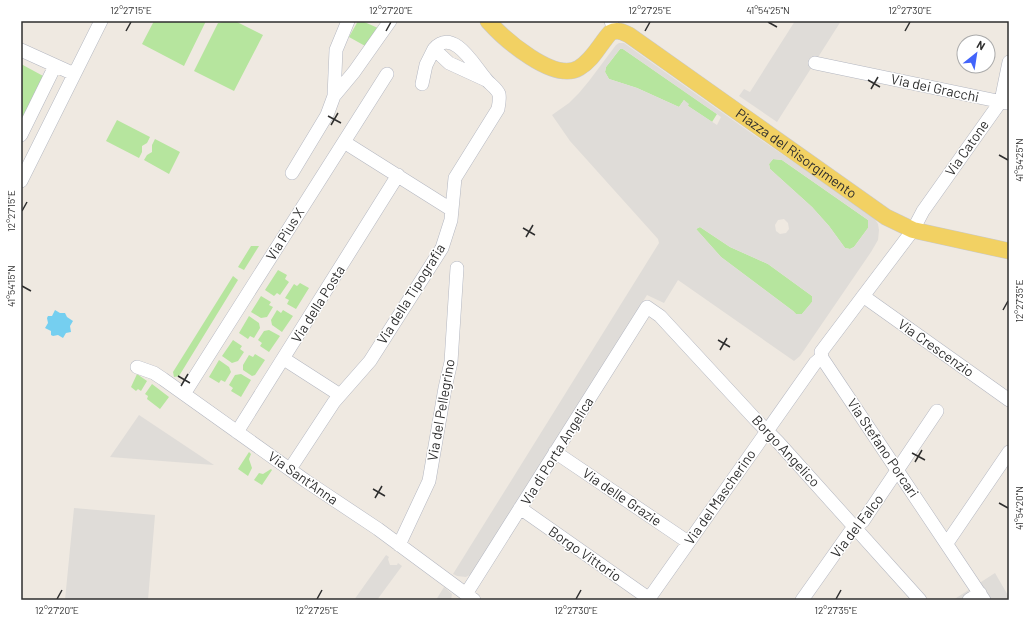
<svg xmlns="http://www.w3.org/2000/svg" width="1030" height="621" font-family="Barlow,sans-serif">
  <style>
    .green { fill: #b6e59e }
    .plaza { fill: #dfdcd8; fill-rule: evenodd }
    .water { fill: #75cff0 }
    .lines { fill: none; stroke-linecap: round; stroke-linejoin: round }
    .minor-casing { stroke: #b4b7c1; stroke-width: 14 }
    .major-casing { stroke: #c9c9c9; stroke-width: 17 }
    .minor { stroke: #fff; stroke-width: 13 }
    .major { stroke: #f2d163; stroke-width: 16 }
    .ticks { fill: none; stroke: #2e2e2e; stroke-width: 1.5 }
    .labels { text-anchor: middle; stroke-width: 3; stroke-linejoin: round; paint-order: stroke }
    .street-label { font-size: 14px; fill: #2e2e2e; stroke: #fff }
    .neatline { fill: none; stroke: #2e2e2e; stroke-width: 1.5 }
    .ticks-label { font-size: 10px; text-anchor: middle; fill: #2e2e2e }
  </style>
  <rect width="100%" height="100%" fill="#efe9e1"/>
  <path class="green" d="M 154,21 L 206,21 L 184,66 L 142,44 Z
    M 227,21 L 235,21 L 263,35 L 234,91 L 194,71 L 218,23 Z
    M 358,21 L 362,21 L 378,28 L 367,47 L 349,37 Z
    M 620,49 L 623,49 L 717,114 L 712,122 L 688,106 L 684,100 L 679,107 L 637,88 L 609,79 L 605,72 L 606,67 Z
    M 21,64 L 45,77 L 21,126 Z
    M 117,120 L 150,137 L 147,143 L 142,146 L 142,152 L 139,158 L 106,141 Z
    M 155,139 L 180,152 L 169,174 L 144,160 L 147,155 L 152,152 L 152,145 Z
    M 773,159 L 782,160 L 868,220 L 868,228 L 854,247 L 850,249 L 845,248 L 829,226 L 812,207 L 770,169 L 769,164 Z
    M 700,227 L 730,247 L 768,264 L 812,296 L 812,302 L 802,314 L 796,314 L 793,311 L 721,257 L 696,229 Z
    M 251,246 L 259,246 L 244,270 L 238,267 Z
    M 278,270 L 287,275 L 285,279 L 289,282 L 280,295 L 277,293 L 274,296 L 265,290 Z
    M 233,276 L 238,280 L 179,376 L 174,377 L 173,372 Z
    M 300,283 L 309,288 L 296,309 L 287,304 L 289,300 L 285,298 L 294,284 L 297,286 Z
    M 261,296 L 271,302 L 269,305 L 273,307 L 267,317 L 261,318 L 251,312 Z
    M 277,310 L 281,313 L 283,310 L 293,316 L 282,332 L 272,325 L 271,320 Z
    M 249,316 L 259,323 L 260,328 L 254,338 L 250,336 L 248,339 L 239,333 Z
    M 269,330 L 280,336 L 269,352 L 260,346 L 262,343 L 258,340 L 264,331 Z
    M 233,340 L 242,346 L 240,349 L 244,352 L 238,361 L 232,363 L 222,356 Z
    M 255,354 L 265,360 L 255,375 L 252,376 L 243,370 L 243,365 L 249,355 L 253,357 Z
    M 219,360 L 229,367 L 231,372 L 225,382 L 221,380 L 219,383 L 209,377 Z
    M 137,374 L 147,381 L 141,391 L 138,389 L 136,391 L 131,387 Z
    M 241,374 L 251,380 L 241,397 L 231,391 L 233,388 L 229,385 L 235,375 Z
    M 152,384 L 169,397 L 160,409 L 147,399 L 148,396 L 145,394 Z
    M 249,452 L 251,454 L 249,459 L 252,468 L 248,476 L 238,469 Z
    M 271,469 L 272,470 L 262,485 L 254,480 L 259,473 L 263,474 Z"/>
  <path class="plaza" d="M 795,21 L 841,21 L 777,122 L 739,96 L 744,89 L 750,92 Z
    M 619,43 L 624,43 L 754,135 L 872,215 L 878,224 L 879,230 L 878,240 L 871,252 L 800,356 L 794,361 L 678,280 L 664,303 L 647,295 L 473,573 L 466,577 L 457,576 L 453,574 L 659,243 L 658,239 L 570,141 L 552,115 L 569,103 L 579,93 L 589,81 L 616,45 ZM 620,49 L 623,49 L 721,117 L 717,125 L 688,106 L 689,104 L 684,100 L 679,107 L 637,88 L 609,79 L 605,72 L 606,67 ZM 773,159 L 782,160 L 868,220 L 868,228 L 854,247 L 850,249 L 845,248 L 829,226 L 812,207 L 770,169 L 769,164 ZM 784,219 L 788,223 L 789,229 L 786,233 L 780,234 L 776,231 L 775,225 L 778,220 ZM 700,227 L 730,247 L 768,264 L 812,296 L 812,302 L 802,314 L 796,314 L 793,311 L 721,257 L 696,229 Z
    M 139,415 L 214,465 L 110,457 Z
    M 74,508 L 155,515 L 148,600 L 65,600 Z
    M 386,555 L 389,557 L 388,559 L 390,565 L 397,565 L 398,563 L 402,566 L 377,600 L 354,600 Z
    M 995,573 L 1009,597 L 1009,600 L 953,600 Z
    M 444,587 L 452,594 L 451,600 L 436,600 Z"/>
  <path class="water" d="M 55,310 L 60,313 L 65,313 L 67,317 L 73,321 L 70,326 L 71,332 L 66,333 L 63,338 L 58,335 L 53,336 L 51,335 L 51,331 L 45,328 L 48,323 L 47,318 L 48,316 L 52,316 Z"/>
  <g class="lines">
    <g class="minor-casing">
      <path id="minor" d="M 611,21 L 614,31
        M 21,50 L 74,74
        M 815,63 L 1007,103
        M 422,84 L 426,65 L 434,49
        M 334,96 L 336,50 L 348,21
        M 21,135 L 55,66
        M 344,142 L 452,210
        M 292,173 L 327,115 L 334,96 L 354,72 L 390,21
        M 21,181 L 101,21
        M 863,296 L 1009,400
        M 284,359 L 340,395
        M 137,367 L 154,373 L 163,379 L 306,481 L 378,529 L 474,600
        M 184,394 L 387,74
        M 237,432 L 398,175
        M 555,452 L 688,542
        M 290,469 L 334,402 L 370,361 L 442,248 L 451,220 L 455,178 L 498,109 C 499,104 500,99 499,94 C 496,87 489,84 485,78 C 474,65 453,27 434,49 L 449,63 L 486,80
        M 520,508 L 651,600
        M 947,543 L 1009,452
        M 399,545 L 429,481 L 445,388 L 451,362 L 457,268
        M 466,594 L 647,307 L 660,316 L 757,421 L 778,442 L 920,600
        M 648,600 L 815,363 L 822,357
        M 802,600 L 850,532 L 863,521 L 937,411
        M 969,600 L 980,593
        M 984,600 L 822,358 L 821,352 L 913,230 L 923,211 L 1001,101 L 1009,62"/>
    </g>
    <g class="major-casing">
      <g id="major">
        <path id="s1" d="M 488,21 C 504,39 554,83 579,68 C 593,60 600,44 610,33 C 617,29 623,32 629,35 L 886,217 L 913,230 L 1009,251"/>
      </g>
    </g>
    <use href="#minor" class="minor"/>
    <use href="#major" class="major"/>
  </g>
  <path class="ticks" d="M 768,22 L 777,27M 126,31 L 131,22M 386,31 L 391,22M 645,31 L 650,22M 905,31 L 910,22M 868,80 L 880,87M 871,89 L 878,77M 328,116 L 341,123M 331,125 L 338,113M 999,155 L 1008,160M 22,211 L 27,202M 523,228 L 535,235M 526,237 L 533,225M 22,286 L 31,291M 1003,310 L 1008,301M 718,340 L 730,347M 720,350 L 727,338M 178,376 L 190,383M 181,386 L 188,374M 912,453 L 925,460M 915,462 L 922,450M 373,489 L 385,496M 375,498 L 382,486M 999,503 L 1008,508M 57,599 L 62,590M 317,599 L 322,590M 576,599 L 581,590M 836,599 L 841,590"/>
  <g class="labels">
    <g class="street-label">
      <text transform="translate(935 88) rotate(12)" y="5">Via dei Gracchi</text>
      <text transform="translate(967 148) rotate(-55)" y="5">Via Catone</text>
      <text dy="5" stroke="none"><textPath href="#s1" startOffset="380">Piazza del Risorgimento</textPath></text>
      <text transform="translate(285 234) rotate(-58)" y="5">Via Pius X</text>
      <text transform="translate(411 294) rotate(-58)" y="5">Via della Tipografia</text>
      <text transform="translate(318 304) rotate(-58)" y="5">Via della Posta</text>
      <text transform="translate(936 348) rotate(35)" y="5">Via Crescenzio</text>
      <text transform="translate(441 410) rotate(-80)" y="5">Via del Pellegrino</text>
      <text transform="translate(883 448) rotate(56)" y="5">Via Stefano Porcari</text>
      <text transform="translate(557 451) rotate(-58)" y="5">Via di Porta Angelica</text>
      <text transform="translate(786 451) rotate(47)" y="5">Borgo Angelico</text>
      <text transform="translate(303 478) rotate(35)" y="5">Via Sant'Anna</text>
      <text transform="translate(622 497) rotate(34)" y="5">Via delle Grazie</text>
      <text transform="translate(720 497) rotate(-55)" y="5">Via del Mascherino</text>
      <text transform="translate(857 526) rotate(-52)" y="5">Via del Falco</text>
      <text transform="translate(585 554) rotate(35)" y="5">Borgo Vittorio</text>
    </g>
  </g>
  <rect width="1030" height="621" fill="none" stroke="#ffffff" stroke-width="44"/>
  <g transform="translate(976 54) rotate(30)"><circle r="19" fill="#ffffff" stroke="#ababab"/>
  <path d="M0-3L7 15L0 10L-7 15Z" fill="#4264fb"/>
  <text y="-6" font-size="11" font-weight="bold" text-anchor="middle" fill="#2e2e2e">N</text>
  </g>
  <rect x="22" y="22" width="986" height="577" class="neatline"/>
  <g class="ticks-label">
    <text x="131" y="14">12°27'15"E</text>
    <text x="391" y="14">12°27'20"E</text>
    <text x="650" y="14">12°27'25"E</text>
    <text x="768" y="14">41°54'25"N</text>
    <text x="910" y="14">12°27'30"E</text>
    <text transform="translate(1019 160) rotate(-90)" y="4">41°54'25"N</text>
    <text transform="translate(11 211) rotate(-90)" y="4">12°27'15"E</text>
    <text transform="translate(11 286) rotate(-90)" y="4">41°54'15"N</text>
    <text transform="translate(1019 301) rotate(-90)" y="4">12°27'35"E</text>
    <text transform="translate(1019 508) rotate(-90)" y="4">41°54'20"N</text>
    <text x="57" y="614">12°27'20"E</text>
    <text x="317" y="614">12°27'25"E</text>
    <text x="576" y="614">12°27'30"E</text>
    <text x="836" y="614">12°27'35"E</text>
  </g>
</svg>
